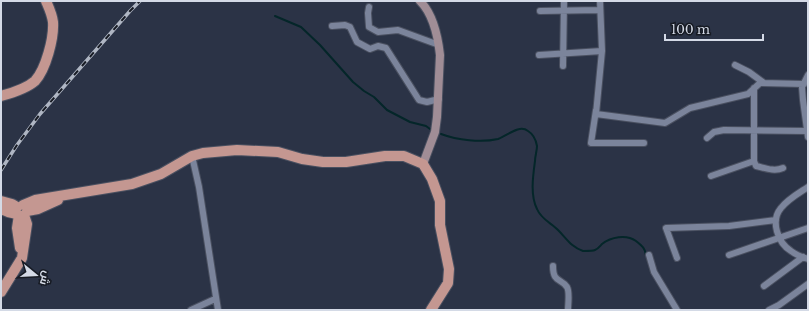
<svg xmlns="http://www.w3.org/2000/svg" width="809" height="311" font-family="'Libre Baskerville',Cairo,serif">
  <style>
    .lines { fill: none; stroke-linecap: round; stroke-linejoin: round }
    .stream { stroke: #042629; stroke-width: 2 }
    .minor-casing { stroke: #4a5060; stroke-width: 8 }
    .secondary-casing { stroke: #4a5060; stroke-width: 10 }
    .primary-casing { stroke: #4a5060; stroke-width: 12 }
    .minor { stroke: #7b849b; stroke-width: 6 }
    .secondary { stroke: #a08d96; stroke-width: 8 }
    .primary { stroke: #c49791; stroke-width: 10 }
    .rail-casing { stroke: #afb6c3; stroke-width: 3.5 }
    .rail { stroke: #171b24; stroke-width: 2; stroke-dasharray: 6; stroke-linecap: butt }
  </style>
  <rect width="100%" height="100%" fill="#2b3346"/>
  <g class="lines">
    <path class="stream" d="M 275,16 L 301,27 L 320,45 L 353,82 L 364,91 L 374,97 L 387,110 L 410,122 L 426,126 L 430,129
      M 441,134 C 457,140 481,143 498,139 C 507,136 519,124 528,131 C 533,134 536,140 537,146 C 537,151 535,156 535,161 C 533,176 530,195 537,209 C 541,219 551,223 558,230 C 567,239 571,247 583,251 C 586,251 593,251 595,250 C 598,249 600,246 602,244 C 611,237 626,234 636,241 C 642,246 645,248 646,255"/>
    <g class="minor-casing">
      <path id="minor" d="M 600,1 L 602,51 L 596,114 L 665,123 L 690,108 L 748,94 L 760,83 L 804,84
        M 369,7 L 368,13 L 369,27 L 378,32 L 398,30 L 439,45
        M 540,11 L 600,10
        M 332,26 L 345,25 L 350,27 L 357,42 L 370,49 L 378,46 L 386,48 L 419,100 L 427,102 L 439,99
        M 539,55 L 602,51
        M 735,65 L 749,72 L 764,83
        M 563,66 L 564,1
        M 808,75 L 802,87 L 803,100 L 808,137
        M 754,88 L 754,161 L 756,166 C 765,168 774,172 783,168
        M 596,110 L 591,143 L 644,143
        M 707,138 L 714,132 L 724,130 L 807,131
        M 192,156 L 199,187 L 218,310
        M 711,176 L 754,161
        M 808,187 C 799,193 788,199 781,208 C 770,221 778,243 791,251 C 796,255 802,257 808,259
        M 649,255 L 654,272 L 677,310
        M 729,255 L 808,228
        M 677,258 L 666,228 L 729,226 L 776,220
        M 553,266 C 553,283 561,278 567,287 C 570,292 568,304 568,310
        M 764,286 L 803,257
        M 191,310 L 215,299
        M 769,310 L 779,305 L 808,284"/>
    </g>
    <g class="secondary-casing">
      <path id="secondary" d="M 420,1 C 433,14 438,37 440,55 L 437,117 L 435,132 L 423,164"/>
    </g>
    <g class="primary-casing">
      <path id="primary" d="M 1,96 C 12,93 26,89 35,81 C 46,69 54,38 53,22 C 52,14 49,8 46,1
        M 1,201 L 12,204 L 17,207
        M 23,205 L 35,200 L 132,184 L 161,174 L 192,156 L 203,153 L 237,150 L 278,152 L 302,159 L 323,162 L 346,162 L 385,156 L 404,156 L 423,164 L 432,179 L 440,201 L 440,225 L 449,269 L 448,283 L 431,310
        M 1,209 L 8,212 L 17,214
        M 27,211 L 38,209 L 58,200
        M 19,215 L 17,228 L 20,248
        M 1,292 L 22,258 L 27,224 L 24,215"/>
    </g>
    <use href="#minor" class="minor"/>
    <use href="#secondary" class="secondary"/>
    <use href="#primary" class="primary"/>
    <g class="rail-casing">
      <path id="rail" d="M 1,170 L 17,145 L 40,114 L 130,11 L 140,1"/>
    </g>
    <use href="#rail" class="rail"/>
  </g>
  <rect width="809" height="311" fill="none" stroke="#d4dae6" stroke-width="4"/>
  <g transform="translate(36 275) rotate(108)" stroke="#171b24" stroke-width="3" paint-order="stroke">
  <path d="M0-3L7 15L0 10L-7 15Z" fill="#d4dae6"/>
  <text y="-6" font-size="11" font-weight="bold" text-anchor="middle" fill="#d4dae6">ش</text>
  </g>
  <path d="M665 34v6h98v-6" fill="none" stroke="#d4dae6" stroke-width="2"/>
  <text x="671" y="34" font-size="12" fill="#d4dae6" stroke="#171b24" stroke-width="3" paint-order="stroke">100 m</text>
</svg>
